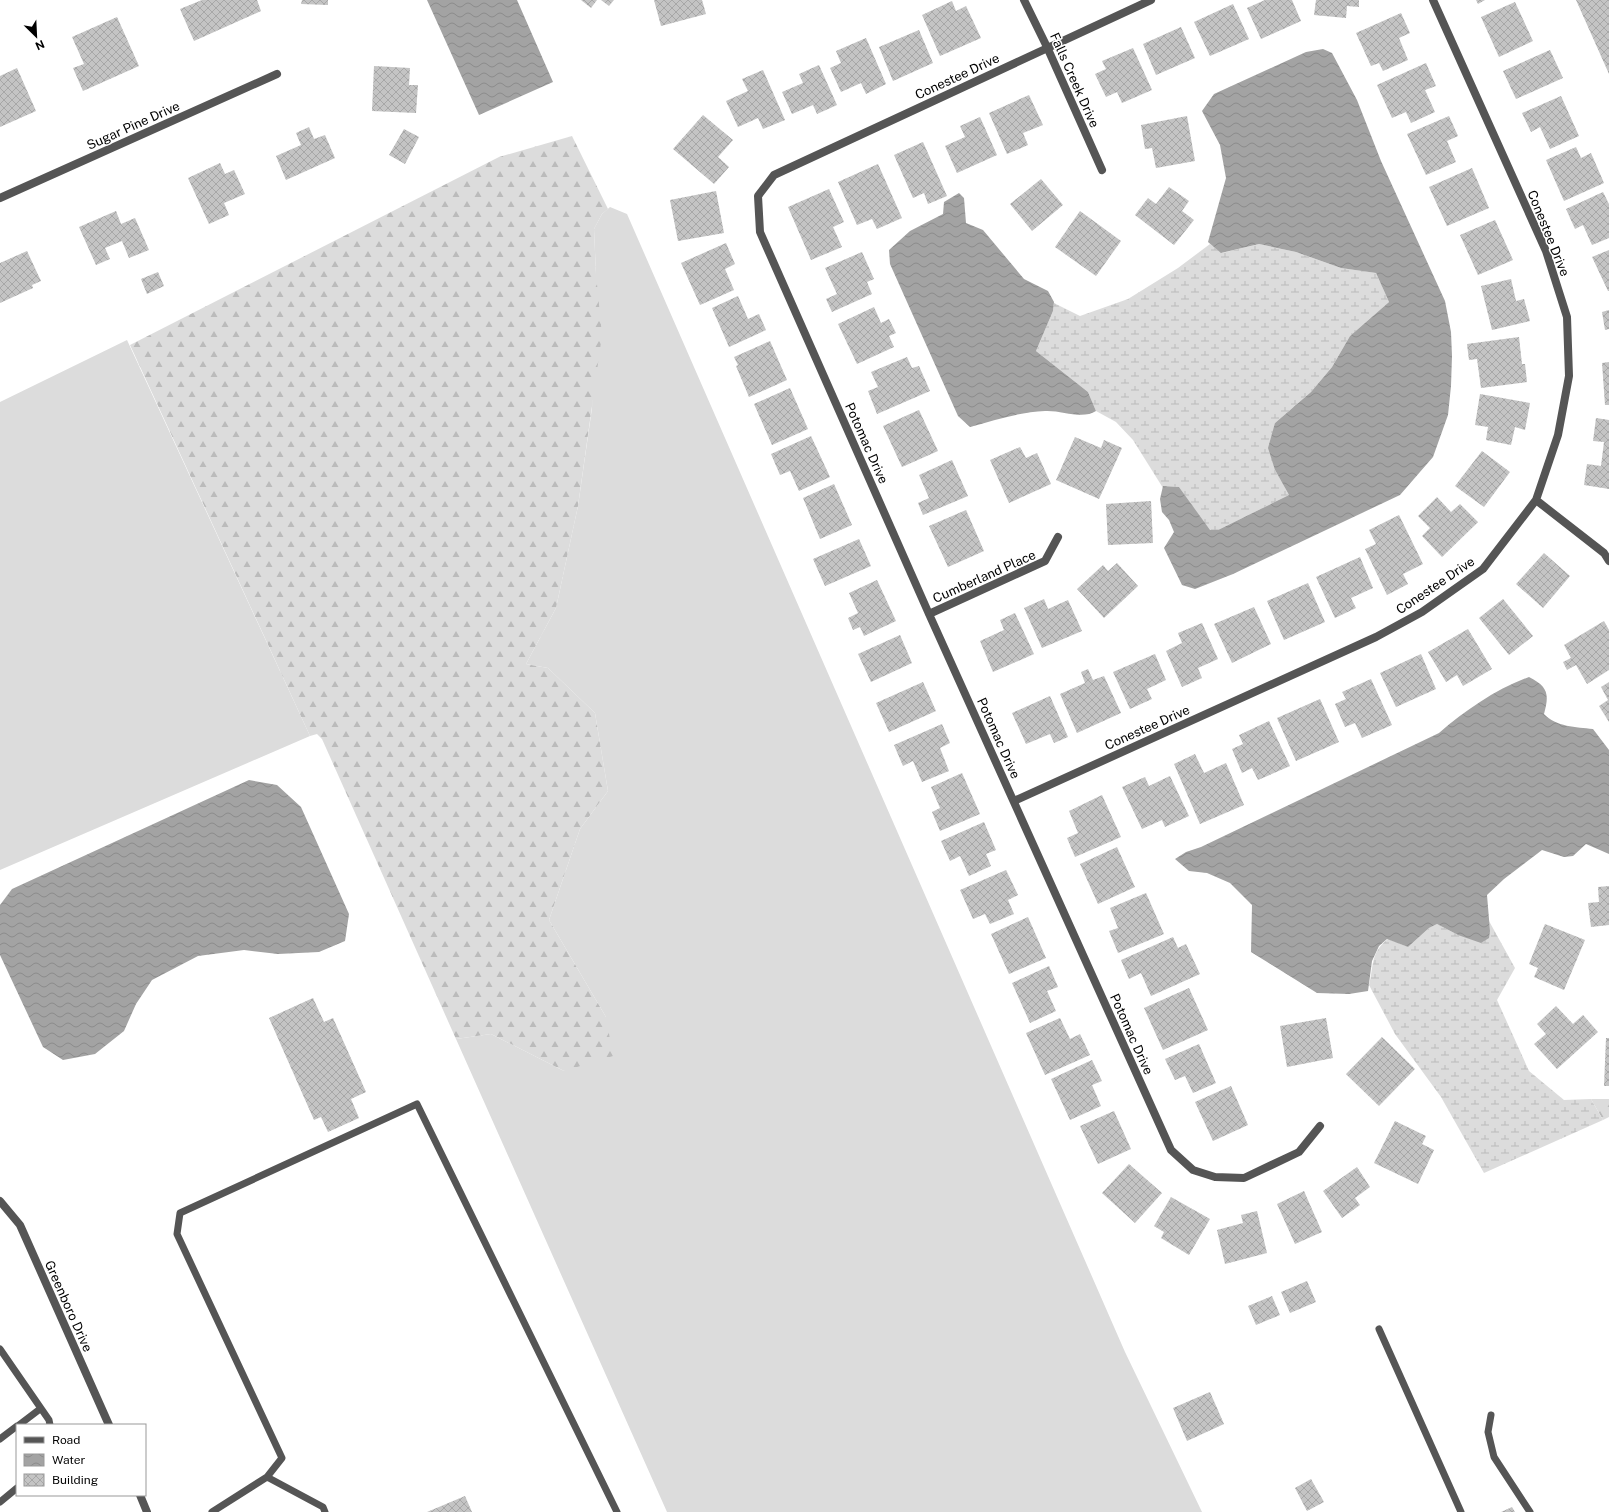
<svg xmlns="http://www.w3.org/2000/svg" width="1609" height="1512" font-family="'Public Sans',sans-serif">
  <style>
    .grass { fill: #dcdcdc }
    .forest { fill: url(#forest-firs) }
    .wetland { fill: url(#wetland-marsh) }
    .water { fill: url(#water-waves) }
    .building { fill: url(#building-cross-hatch) }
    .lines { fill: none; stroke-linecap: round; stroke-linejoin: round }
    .lane { stroke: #555; stroke-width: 7 }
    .street { stroke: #555; stroke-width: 8 }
    .labels { text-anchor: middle; stroke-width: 3; stroke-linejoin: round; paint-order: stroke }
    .street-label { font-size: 13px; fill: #000; stroke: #fff }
  </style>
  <defs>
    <pattern id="forest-firs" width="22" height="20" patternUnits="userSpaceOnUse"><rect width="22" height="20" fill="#dcdcdc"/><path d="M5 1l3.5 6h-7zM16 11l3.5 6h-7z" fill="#bbb"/></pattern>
    <pattern id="wetland-marsh" width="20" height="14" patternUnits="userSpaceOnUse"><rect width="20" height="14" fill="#dcdcdc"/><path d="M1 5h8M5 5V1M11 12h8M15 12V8" fill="none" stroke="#bbb"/></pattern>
    <pattern id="water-waves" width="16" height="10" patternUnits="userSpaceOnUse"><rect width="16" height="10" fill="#a3a3a3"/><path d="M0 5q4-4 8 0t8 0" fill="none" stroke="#8b8b8b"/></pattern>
    <pattern id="building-cross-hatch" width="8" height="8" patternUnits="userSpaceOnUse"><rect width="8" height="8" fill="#c4c4c4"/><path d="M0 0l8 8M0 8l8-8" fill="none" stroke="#a7a7a7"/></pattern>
  </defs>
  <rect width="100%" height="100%" fill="#fff"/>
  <path class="grass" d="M 610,207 L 627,214 L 1125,1352 L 1202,1512 L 667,1512 L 456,1039 L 491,1034 L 564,1071 L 606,1017 L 549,920 L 580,829 L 608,791 L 595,713 L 548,668 L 526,664 L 556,608 L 578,506 L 592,408 L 596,274 L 594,229 L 602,214 Z
    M 127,340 L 310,736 L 0,870 L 0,402 Z"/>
  <path class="forest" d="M 572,136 L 608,209 L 602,214 L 594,229 L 596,274 L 602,335 L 578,506 L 556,608 L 526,664 L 548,668 L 595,713 L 608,791 L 580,829 L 549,920 L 606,1017 L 613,1056 L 564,1071 L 491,1034 L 456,1039 L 322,739 L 317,734 L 310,736 L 130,345 L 499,157 Z
    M 1591,1099 L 1609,1099 L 1609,1117 L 1603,1120 Z"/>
  <path class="wetland" d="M 1210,244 L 1222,253 L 1259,244 L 1296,252 L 1341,268 L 1376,273 L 1389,302 L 1350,336 L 1332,367 L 1311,392 L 1275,423 L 1275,470 L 1289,495 L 1218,530 L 1209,530 L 1179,487 L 1164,486 L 1163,488 L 1133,440 L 1116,422 L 1096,411 L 1088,392 L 1036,351 L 1053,311 L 1054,303 L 1080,316 L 1128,299 L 1178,268 Z
    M 1489,921 L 1515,968 L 1497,1000 L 1529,1071 L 1564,1100 L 1591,1099 L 1603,1120 L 1484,1173 L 1441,1097 L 1395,1034 L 1369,985 C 1374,966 1370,953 1388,939 L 1408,947 L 1429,928 L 1437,924 L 1458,935 L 1490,931 Z"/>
  <path class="water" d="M 427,0 L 517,0 L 553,82 L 479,115 Z
    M 1323,49 L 1332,53 L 1357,100 L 1381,161 L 1445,301 L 1451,332 L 1452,356 L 1451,386 L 1448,415 L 1433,457 L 1400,495 L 1233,574 L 1195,589 L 1182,585 L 1164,548 L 1174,532 L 1169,520 L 1162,512 L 1160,499 L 1163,486 L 1179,487 L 1210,530 L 1218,530 L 1289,495 L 1275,470 L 1268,448 L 1275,423 L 1311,392 L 1332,367 L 1350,336 L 1389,302 L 1376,273 L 1341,268 L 1296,252 L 1259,244 L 1221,253 L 1208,242 L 1226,178 L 1220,145 L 1202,111 L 1214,94 L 1306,52 Z
    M 959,193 L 964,198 L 966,223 L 983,230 L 1024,279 L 1048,291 L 1054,302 L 1053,311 L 1036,351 L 1088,392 L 1096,411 C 1082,420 1062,410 1045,411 C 1020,412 995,420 970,427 L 958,416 L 890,264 L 889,250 L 910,231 L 943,214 L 944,202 Z
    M 1529,677 C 1549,687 1549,695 1544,714 C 1556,727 1576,727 1593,729 L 1609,750 L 1609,854 L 1586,844 L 1573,856 L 1564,857 L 1542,850 L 1504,879 L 1487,895 L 1490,931 L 1489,938 L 1481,943 L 1458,935 L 1437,924 L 1429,928 L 1408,947 L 1387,939 L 1379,946 L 1372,961 L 1368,991 L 1349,994 L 1317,993 L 1251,952 L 1252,905 L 1230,883 L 1207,873 L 1189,871 L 1175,859 L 1186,852 L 1201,847 L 1439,733 C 1466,710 1496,689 1529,677 Z
    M 249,780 L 277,785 L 301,807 L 349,914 L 345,941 L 319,952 L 278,954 L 244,950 L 198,956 L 152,980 L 136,1004 L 124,1031 L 95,1054 L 63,1060 L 43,1047 L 0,955 L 0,905 L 12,889 Z"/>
  <path class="building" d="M 202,0 L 257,0 L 261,11 L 194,41 L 180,9 Z
    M 302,0 L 328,0 L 328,5 L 301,4 Z
    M 581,0 L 597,0 L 591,8 Z
    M 601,0 L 614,0 L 609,6 Z
    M 654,0 L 702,0 L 706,14 L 661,26 Z
    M 1265,0 L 1292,0 L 1301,21 L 1261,39 L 1247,8 Z
    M 1316,0 L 1359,0 L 1359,7 L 1347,6 L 1346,18 L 1314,15 Z
    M 1476,0 L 1485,0 L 1478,4 Z
    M 1576,0 L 1609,0 L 1609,74 Z
    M 952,1 L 956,11 L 966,6 L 981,38 L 940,56 L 922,15 Z
    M 1515,2 L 1533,41 L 1499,57 L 1481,17 Z
    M 1233,4 L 1249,39 L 1210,56 L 1194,22 Z
    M 1401,13 L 1410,33 L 1399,38 L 1408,60 L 1383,71 L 1379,63 L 1371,66 L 1356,33 Z
    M 117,17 L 139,66 L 83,91 L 73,68 L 84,64 L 72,37 Z
    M 1181,27 L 1195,58 L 1156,75 L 1143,44 Z
    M 919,30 L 933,63 L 893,81 L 879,47 Z
    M 866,38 L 886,84 L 866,94 L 861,83 L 841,92 L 830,68 L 841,63 L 836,51 Z
    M 1133,48 L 1152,90 L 1122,103 L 1117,92 L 1106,97 L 1095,74 L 1106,69 L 1102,61 Z
    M 1550,50 L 1563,78 L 1516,99 L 1503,71 Z
    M 1426,63 L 1436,86 L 1425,90 L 1435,112 L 1411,123 L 1406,112 L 1392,118 L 1377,85 Z
    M 819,65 L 837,105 L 817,114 L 813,105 L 792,114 L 782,92 L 803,83 L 799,74 Z
    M 374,66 L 410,68 L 409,85 L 418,85 L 416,113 L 372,111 Z
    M 17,68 L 36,111 L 0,127 L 0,76 Z
    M 763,70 L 785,120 L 763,129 L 758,118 L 738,127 L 726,101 L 748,91 L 742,79 Z
    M 1029,95 L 1043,125 L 1023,133 L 1028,145 L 1007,154 L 989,113 Z
    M 1561,96 L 1579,136 L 1550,149 L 1540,127 L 1531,132 L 1522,113 Z
    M 703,115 L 733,140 L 718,157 L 729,167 L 714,184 L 673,149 Z
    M 1187,116 L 1195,161 L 1156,168 L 1152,148 L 1145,149 L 1141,125 Z
    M 1449,116 L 1458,136 L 1447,141 L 1456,162 L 1426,175 L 1407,134 Z
    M 980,117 L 997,155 L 957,173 L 945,146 L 965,137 L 960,126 Z
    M 309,127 L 314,139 L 325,135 L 335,158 L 286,180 L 276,156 L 301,145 L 296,133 Z
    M 404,129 L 419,137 L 405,164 L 389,155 Z
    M 923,142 L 947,196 L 928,204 L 924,193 L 913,198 L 894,155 Z
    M 1576,147 L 1581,158 L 1591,153 L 1604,183 L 1564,201 L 1546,160 Z
    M 220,163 L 225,174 L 234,170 L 245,194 L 224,203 L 229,215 L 209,224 L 188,178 Z
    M 878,164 L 902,218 L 877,229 L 872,219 L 857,225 L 838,182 Z
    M 1472,168 L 1489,208 L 1447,226 L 1429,187 Z
    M 1041,179 L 1063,205 L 1032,231 L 1010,204 Z
    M 1169,187 L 1189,201 L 1182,211 L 1194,220 L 1174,245 L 1135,215 L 1148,198 L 1156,204 Z
    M 829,189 L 844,222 L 833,227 L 842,247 L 811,260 L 788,207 Z
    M 716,191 L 724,233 L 678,241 L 670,200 Z
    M 1603,192 L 1609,204 L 1609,238 L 1592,245 L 1583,225 L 1575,229 L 1566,209 Z
    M 116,211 L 121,224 L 135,218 L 149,250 L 129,258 L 122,241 L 105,248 L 110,259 L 96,265 L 79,227 Z
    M 1080,211 L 1121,241 L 1096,276 L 1055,247 Z
    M 1495,220 L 1513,260 L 1478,275 L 1460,235 Z
    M 726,243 L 735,264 L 725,269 L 734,290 L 700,305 L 681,263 Z
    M 1609,250 L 1609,291 L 1608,291 L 1592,257 Z
    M 27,251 L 41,281 L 32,285 L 33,288 L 0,303 L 0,263 Z
    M 862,252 L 874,279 L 867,282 L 872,294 L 832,312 L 826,299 L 837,294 L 825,268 Z
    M 158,272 L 164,286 L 147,294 L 141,279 Z
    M 1511,279 L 1516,301 L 1524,299 L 1530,321 L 1492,330 L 1481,286 Z
    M 738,296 L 748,319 L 759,314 L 766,330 L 729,347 L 712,308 Z
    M 874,307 L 881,323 L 889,319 L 896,333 L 889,336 L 894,347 L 857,364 L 838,324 Z
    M 1609,310 L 1609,329 L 1605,330 L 1602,312 Z
    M 1519,337 L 1522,364 L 1525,364 L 1527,382 L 1481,388 L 1477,359 L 1469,360 L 1467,344 Z
    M 770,341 L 787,380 L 749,397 L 736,366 L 738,365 L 734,357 Z
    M 907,357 L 912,368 L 919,366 L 930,391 L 877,414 L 868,391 L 878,387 L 871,372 Z
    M 1609,362 L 1609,405 L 1605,405 L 1602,363 Z
    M 790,388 L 808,429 L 772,445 L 754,404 Z
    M 1480,394 L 1530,403 L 1525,430 L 1515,427 L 1511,445 L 1486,440 L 1488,427 L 1475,425 Z
    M 919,410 L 938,451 L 902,467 L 883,426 Z
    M 1596,418 L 1609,420 L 1609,489 L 1584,485 L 1587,464 L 1601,466 L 1604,442 L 1593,441 Z
    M 811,436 L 830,477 L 799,491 L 790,471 L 780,475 L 771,454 Z
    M 1075,437 L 1101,448 L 1104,440 L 1122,448 L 1099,499 L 1056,480 Z
    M 1020,447 L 1026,458 L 1037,453 L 1051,484 L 1009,503 L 990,460 Z
    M 1482,451 L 1510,472 L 1484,507 L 1455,486 Z
    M 952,460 L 968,496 L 923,515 L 918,503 L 929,498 L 919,475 Z
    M 834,484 L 852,525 L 820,539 L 803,498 Z
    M 1437,497 L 1451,512 L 1460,504 L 1478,522 L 1442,557 L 1422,536 L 1430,528 L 1418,516 Z
    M 1151,501 L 1153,543 L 1108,545 L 1106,504 Z
    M 966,510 L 984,551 L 948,567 L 929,526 Z
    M 1399,515 L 1423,564 L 1403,574 L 1408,584 L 1387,595 L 1365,549 L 1376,544 L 1369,530 Z
    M 859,539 L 871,566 L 825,586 L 813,559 Z
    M 1544,553 L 1570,576 L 1543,608 L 1516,584 Z
    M 1360,557 L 1373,588 L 1351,598 L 1356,608 L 1335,618 L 1316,577 Z
    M 1117,563 L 1138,586 L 1104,618 L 1077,589 L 1103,565 L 1108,571 Z
    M 877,580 L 896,621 L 864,636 L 860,627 L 853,630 L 848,618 L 858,613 L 849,593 Z
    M 1308,583 L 1325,622 L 1284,640 L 1267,601 Z
    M 1044,599 L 1048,609 L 1068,600 L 1082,631 L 1042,648 L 1024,608 Z
    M 1503,599 L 1533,636 L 1509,655 L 1479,618 Z
    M 1254,607 L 1271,644 L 1232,663 L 1214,624 Z
    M 1015,613 L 1034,654 L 993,672 L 980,641 L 1004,630 L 1000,620 Z
    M 1604,621 L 1609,630 L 1609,670 L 1587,684 L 1576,665 L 1567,670 L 1563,662 L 1571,658 L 1564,645 Z
    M 1202,623 L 1218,659 L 1198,668 L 1202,678 L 1182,687 L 1166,651 L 1182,643 L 1178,633 Z
    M 1468,629 L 1492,669 L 1463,686 L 1457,675 L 1446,682 L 1428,652 Z
    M 900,635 L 912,663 L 871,682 L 858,654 Z
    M 1155,654 L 1166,680 L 1147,689 L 1152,699 L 1130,709 L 1113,672 Z
    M 1421,654 L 1436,689 L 1396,707 L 1380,673 Z
    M 1088,669 L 1093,680 L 1104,676 L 1121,713 L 1077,733 L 1060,694 L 1085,683 L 1081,672 Z
    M 1371,679 L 1392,725 L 1362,738 L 1355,723 L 1345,727 L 1335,704 L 1346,699 L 1342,692 Z
    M 923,682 L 936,711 L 889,732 L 876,703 Z
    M 1609,682 L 1609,722 L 1599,706 L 1608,700 L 1601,687 Z
    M 1050,696 L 1068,737 L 1054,743 L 1050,734 L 1026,744 L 1012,713 Z
    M 1320,699 L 1339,742 L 1296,761 L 1277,718 Z
    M 1269,721 L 1290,766 L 1258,780 L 1252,768 L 1242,773 L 1232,749 L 1243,744 L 1239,735 Z
    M 942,724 L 950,743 L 940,748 L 949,771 L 922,782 L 913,761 L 903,766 L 894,745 Z
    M 1195,754 L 1204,773 L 1226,763 L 1244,805 L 1200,824 L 1174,764 Z
    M 962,773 L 980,814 L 940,831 L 932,812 L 940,808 L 931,787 Z
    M 1170,776 L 1189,816 L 1165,827 L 1162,820 L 1142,829 L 1122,787 L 1145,777 L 1149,786 Z
    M 1102,795 L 1121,837 L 1075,857 L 1067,838 L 1078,833 L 1069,811 Z
    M 984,822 L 996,850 L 986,854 L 991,866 L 969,876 L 960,856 L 950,861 L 941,841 Z
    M 1117,847 L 1135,887 L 1098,904 L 1080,864 Z
    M 1006,870 L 1018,895 L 1008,900 L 1014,914 L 990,924 L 985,914 L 973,919 L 960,890 Z
    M 1609,886 L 1609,925 L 1591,927 L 1588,903 L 1599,902 L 1598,887 Z
    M 1146,893 L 1164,934 L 1118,953 L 1109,931 L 1118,928 L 1110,908 Z
    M 1028,917 L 1046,958 L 1009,974 L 991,934 Z
    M 1545,924 L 1585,940 L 1564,990 L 1534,977 L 1538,968 L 1529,964 Z
    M 1173,937 L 1178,948 L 1186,944 L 1200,974 L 1151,996 L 1141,973 L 1129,979 L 1121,960 Z
    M 1049,966 L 1058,987 L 1047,991 L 1056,1011 L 1030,1023 L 1012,983 Z
    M 1189,988 L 1208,1030 L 1163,1050 L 1144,1008 Z
    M 313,998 L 324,1022 L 333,1018 L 366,1092 L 351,1099 L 359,1118 L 328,1132 L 321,1117 L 314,1120 L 269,1018 Z
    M 1556,1006 L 1573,1024 L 1583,1015 L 1598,1032 L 1557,1069 L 1534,1044 L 1546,1034 L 1537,1024 Z
    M 1060,1018 L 1070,1039 L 1080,1034 L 1090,1055 L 1045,1075 L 1026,1033 Z
    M 1326,1018 L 1333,1058 L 1287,1067 L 1280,1026 Z
    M 1382,1037 L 1415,1069 L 1379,1106 L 1346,1074 Z
    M 1606,1038 L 1609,1038 L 1609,1086 L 1604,1086 Z
    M 1199,1044 L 1216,1083 L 1193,1093 L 1185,1076 L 1175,1080 L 1165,1059 Z
    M 1092,1060 L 1102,1081 L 1092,1085 L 1101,1106 L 1070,1120 L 1051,1079 Z
    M 1231,1086 L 1248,1125 L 1213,1141 L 1195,1102 Z
    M 1114,1111 L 1131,1149 L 1098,1164 L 1080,1126 Z
    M 1395,1121 L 1426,1136 L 1422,1144 L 1434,1150 L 1418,1184 L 1374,1163 Z
    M 1129,1164 L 1162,1193 L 1135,1223 L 1102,1193 Z
    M 1357,1167 L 1370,1187 L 1355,1198 L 1360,1205 L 1342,1218 L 1323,1191 Z
    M 1304,1191 L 1322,1232 L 1295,1244 L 1277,1204 Z
    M 1171,1197 L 1210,1219 L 1189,1255 L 1161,1238 L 1164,1232 L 1154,1226 Z
    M 1257,1211 L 1267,1253 L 1225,1264 L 1217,1230 L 1243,1223 L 1241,1215 Z
    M 1307,1281 L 1316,1302 L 1290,1313 L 1281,1292 Z
    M 1272,1296 L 1280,1315 L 1256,1325 L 1248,1306 Z
    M 1210,1392 L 1224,1424 L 1187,1441 L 1173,1408 Z
    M 1311,1479 L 1324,1502 L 1307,1511 L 1295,1488 Z
    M 465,1496 L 472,1512 L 427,1512 Z
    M 1512,1507 L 1515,1512 L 1501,1512 Z"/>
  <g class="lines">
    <path class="lane" d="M 1379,1329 L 1461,1512
      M 0,1349 L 49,1420 L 50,1425
      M 1491,1415 L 1488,1432 L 1494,1457 L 1530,1512
      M 19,1425 L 40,1409
      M 0,1439 L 17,1426
      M 267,1477 L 323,1507 L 325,1512
      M 0,1502 L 17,1488
      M 212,1512 L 267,1477 L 282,1458 L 177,1234 L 180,1213 L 417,1104 L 617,1512"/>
    <path class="street" d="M 1024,0 L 1047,47 L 1102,170
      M 1151,0 L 774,175 L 758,196 L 760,232 L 929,614 L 1171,1150 L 1193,1170 L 1215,1177 L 1244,1178 L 1299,1152 L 1320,1126
      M 0,198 L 277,74
      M 1536,500 L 1604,553 L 1609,561
      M 929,614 L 1045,561 L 1058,537
      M 1014,801 L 1376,637 L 1422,612 L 1483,569 L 1536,500 L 1558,435 L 1569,376 L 1567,317 L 1546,251 L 1433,0
      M 0,1201 L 20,1225 L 109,1425
      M 140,1495 L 147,1512"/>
  </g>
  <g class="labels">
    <g class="street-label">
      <text transform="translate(957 76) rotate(-25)" y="5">Conestee Drive</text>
      <text transform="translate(1075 80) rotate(66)" y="5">Falls Creek Drive</text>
      <text transform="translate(133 125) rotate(-24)" y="5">Sugar Pine Drive</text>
      <text transform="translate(1549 233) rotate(68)" y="5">Conestee Drive</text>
      <text transform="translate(867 443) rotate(66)" y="5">Potomac Drive</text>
      <text transform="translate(984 576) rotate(-24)" y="5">Cumberland Place</text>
      <text transform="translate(1435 585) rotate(-34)" y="5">Conestee Drive</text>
      <text transform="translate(1147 727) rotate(-24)" y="5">Conestee Drive</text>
      <text transform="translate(999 738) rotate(66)" y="5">Potomac Drive</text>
      <text transform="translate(1132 1034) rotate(66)" y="5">Potomac Drive</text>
      <text transform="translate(69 1306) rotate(66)" y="5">Greenboro Drive</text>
    </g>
  </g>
  <rect x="16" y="1424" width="130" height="72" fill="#ffffff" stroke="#999999"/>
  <rect x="24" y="1437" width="20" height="6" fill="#555555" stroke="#999999"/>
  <text x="52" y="1444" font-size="12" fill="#000000">Road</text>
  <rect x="24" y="1454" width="20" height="12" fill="url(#water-waves)" stroke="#999999"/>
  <text x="52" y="1464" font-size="12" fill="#000000">Water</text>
  <rect x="24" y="1474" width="20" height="12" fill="url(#building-cross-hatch)" stroke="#999999"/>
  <text x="52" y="1484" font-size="12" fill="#000000">Building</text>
  <g transform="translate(36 36) rotate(156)" stroke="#ffffff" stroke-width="3" paint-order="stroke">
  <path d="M0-3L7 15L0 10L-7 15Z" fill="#000000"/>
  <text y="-6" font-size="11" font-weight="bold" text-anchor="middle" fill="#000000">N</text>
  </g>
</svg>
